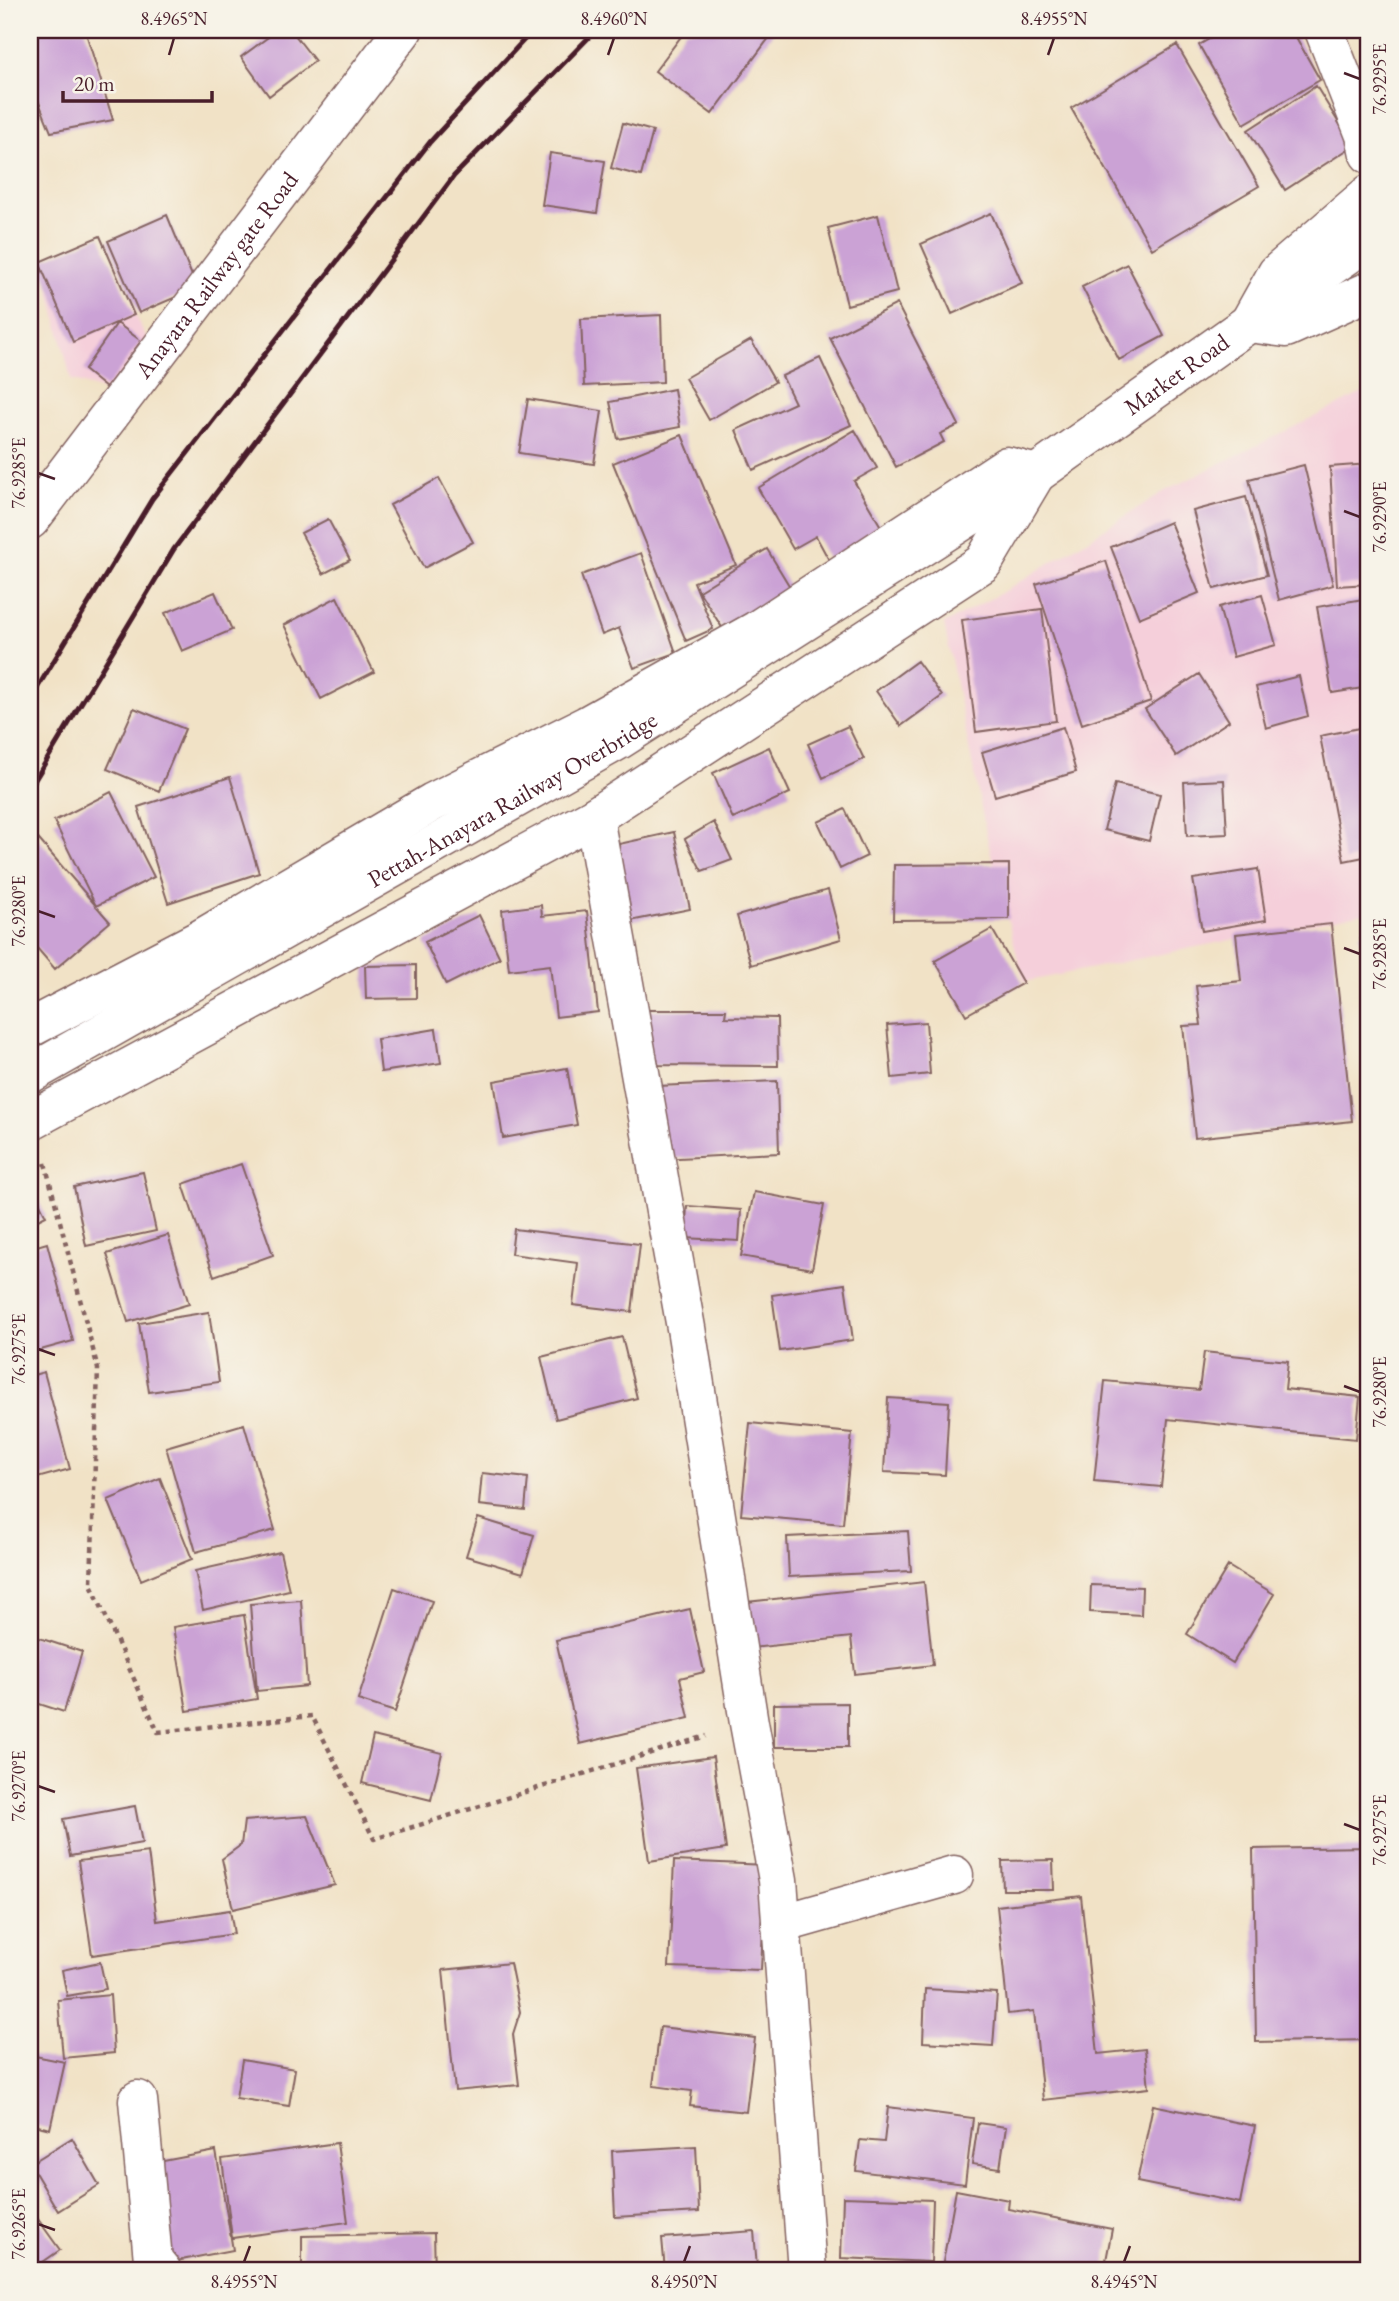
<svg xmlns="http://www.w3.org/2000/svg" width="1399" height="2301" font-family="'EB Garamond',serif">
  <style>
    .built { fill: #f5cfda }
    .building { fill: #cba2d5 }
    .lines { fill: none; stroke-linecap: round; stroke-linejoin: round }
    .minor-casing { stroke: #846361; stroke-width: 41 }
    .secondary-casing { stroke: #846361; stroke-width: 41 }
    .primary-casing { stroke: #846361; stroke-width: 41 }
    .path { stroke: #846361; stroke-width: 4.5; stroke-dasharray: 5 5; stroke-linecap: butt }
    .minor { stroke: #fff; stroke-width: 38 }
    .secondary { stroke: #fff; stroke-width: 38 }
    .primary { stroke: #fff; stroke-width: 38 }
    .rail { stroke: #4a1f2b; stroke-width: 5 }
    .ticks { fill: none; stroke: #4a1f2b; stroke-width: 2.5 }
    .labels { text-anchor: middle; stroke-width: 5; stroke-linejoin: round; paint-order: stroke }
    .street-label { font-size: 24px; fill: #4a1f2b; stroke: #f7f3e8 }
    .neatline { fill: none; stroke: #4a1f2b; stroke-width: 2.5 }
    .ticks-label { font-size: 18px; text-anchor: middle; fill: #4a1f2b }
  </style>
  <rect width="100%" height="100%" fill="#f7f3e8"/>
  <filter id="ink" filterUnits="userSpaceOnUse"><feTurbulence type="fractalNoise" baseFrequency=".0143" numOctaves="2"/><feDisplacementMap in="SourceGraphic" scale="14" xChannelSelector="R" yChannelSelector="G"/><feConvolveMatrix kernelMatrix="1 2 1 2 8 2 1 2 1" color-interpolation-filters="sRGB"/></filter>
  <filter id="wash" filterUnits="userSpaceOnUse"><feTurbulence type="fractalNoise" baseFrequency=".00686" numOctaves="4" result="noise"/><feDisplacementMap in="SourceGraphic" scale="28" xChannelSelector="R" yChannelSelector="G"/><feGaussianBlur stdDeviation="1.57" result="paint"/><feColorMatrix in="noise" values="0 0 0 0 0 0 0 0 0 0 0 0 0 0 0 0 0 1.4 0 .05"/><feComposite in="paint" operator="in"/></filter>
  <g filter="url(#wash)">
    <rect width="100%" height="100%" fill="#f1e2c6"/>
    <path class="built" d="M 99,240 L 148,341 L 109,392 L 71,380 L 43,260 Z
      M 1364,392 L 1369,398 L 1369,912 L 1024,982 L 988,842 L 944,624 L 1008,589 L 1165,491 Z"/>
    <g id="blocks">
      <path class="building" d="M 42,30 L 85,30 L 113,120 L 51,132 L 30,80 L 30,36 Z
        M 278,30 L 291,30 L 315,61 L 269,96 L 241,57 Z
        M 686,30 L 775,30 L 712,114 L 655,71 Z
        M 1225,30 L 1292,30 L 1320,80 L 1244,124 L 1199,45 Z
        M 1177,45 L 1259,186 L 1152,249 L 1071,108 Z
        M 1316,86 L 1353,146 L 1285,190 L 1248,130 Z
        M 623,123 L 653,131 L 641,176 L 611,168 Z
        M 550,153 L 605,161 L 597,213 L 542,205 Z
        M 991,213 L 1022,283 L 952,314 L 921,244 Z
        M 167,215 L 197,288 L 139,313 L 108,241 Z
        M 878,215 L 897,292 L 847,305 L 828,228 Z
        M 100,236 L 134,315 L 73,342 L 39,262 Z
        M 1127,264 L 1164,336 L 1119,360 L 1082,287 Z
        M 897,304 L 959,425 L 940,434 L 944,442 L 896,467 L 830,338 Z
        M 661,315 L 663,382 L 584,386 L 581,319 Z
        M 117,323 L 141,341 L 106,388 L 84,370 Z
        M 751,340 L 775,382 L 709,420 L 685,378 Z
        M 820,358 L 851,425 L 753,470 L 736,430 L 795,403 L 782,376 Z
        M 674,389 L 680,427 L 618,439 L 610,402 Z
        M 528,399 L 602,411 L 594,464 L 519,453 Z
        M 855,430 L 877,468 L 854,481 L 883,530 L 830,562 L 816,536 L 793,549 L 758,488 Z
        M 682,435 L 736,565 L 694,582 L 713,629 L 686,641 L 613,463 Z
        M 1369,464 L 1369,584 L 1337,586 L 1330,467 Z
        M 1304,465 L 1333,585 L 1279,600 L 1249,479 Z
        M 439,478 L 473,542 L 424,568 L 390,505 Z
        M 1246,497 L 1267,575 L 1214,589 L 1193,511 Z
        M 328,519 L 350,560 L 323,574 L 301,533 Z
        M 1170,522 L 1199,593 L 1139,618 L 1111,547 Z
        M 767,549 L 790,587 L 723,629 L 699,591 Z
        M 641,553 L 676,653 L 634,668 L 619,628 L 602,635 L 581,575 Z
        M 1106,561 L 1151,701 L 1082,724 L 1036,584 Z
        M 215,592 L 232,630 L 182,651 L 165,613 Z
        M 1262,595 L 1276,645 L 1233,657 L 1219,607 Z
        M 337,597 L 374,672 L 321,699 L 284,625 Z
        M 1369,598 L 1369,687 L 1332,693 L 1317,607 Z
        M 1042,609 L 1056,721 L 976,732 L 962,620 Z
        M 917,661 L 942,696 L 901,726 L 876,691 Z
        M 1199,674 L 1229,721 L 1176,756 L 1145,709 Z
        M 1299,676 L 1308,716 L 1266,728 L 1256,687 Z
        M 134,708 L 185,729 L 159,791 L 107,769 Z
        M 848,726 L 864,759 L 823,778 L 808,744 Z
        M 1369,726 L 1369,856 L 1344,861 L 1320,736 Z
        M 1063,727 L 1076,772 L 995,796 L 982,752 Z
        M 769,747 L 790,793 L 733,819 L 713,773 Z
        M 230,777 L 259,873 L 168,903 L 138,807 Z
        M 1224,780 L 1227,834 L 1187,836 L 1184,782 Z
        M 1115,784 L 1160,794 L 1149,841 L 1104,830 Z
        M 111,792 L 154,877 L 96,906 L 54,821 Z
        M 845,809 L 867,856 L 840,869 L 818,822 Z
        M 714,822 L 732,860 L 702,871 L 685,839 Z
        M 674,832 L 690,909 L 625,922 L 610,846 Z
        M 34,834 L 110,922 L 55,969 L 30,940 L 30,838 Z
        M 1009,864 L 1009,919 L 893,920 L 894,865 Z
        M 1258,869 L 1266,920 L 1202,931 L 1193,879 Z
        M 828,890 L 841,939 L 751,965 L 737,916 Z
        M 541,905 L 542,916 L 587,911 L 598,1012 L 556,1017 L 550,965 L 509,970 L 502,910 Z
        M 479,915 L 500,958 L 446,985 L 425,942 Z
        M 1331,924 L 1352,1121 L 1195,1138 L 1183,1026 L 1201,1025 L 1196,986 L 1241,981 L 1236,934 Z
        M 992,929 L 1023,983 L 966,1015 L 935,961 Z
        M 1369,933 L 1369,994 L 1368,994 L 1360,934 Z
        M 416,965 L 416,998 L 366,999 L 365,966 Z
        M 647,1010 L 726,1010 L 725,1017 L 777,1018 L 778,1066 L 646,1065 Z
        M 926,1022 L 930,1074 L 892,1078 L 887,1025 Z
        M 436,1029 L 441,1063 L 381,1072 L 377,1039 Z
        M 567,1068 L 577,1125 L 503,1138 L 494,1081 Z
        M 777,1081 L 779,1153 L 660,1159 L 657,1086 Z
        M 241,1164 L 273,1255 L 214,1276 L 183,1184 Z
        M 143,1172 L 156,1231 L 86,1246 L 74,1187 Z
        M 30,1184 L 46,1216 L 30,1224 Z
        M 754,1192 L 824,1205 L 812,1269 L 741,1256 Z
        M 687,1206 L 741,1210 L 739,1241 L 685,1238 Z
        M 514,1229 L 640,1244 L 632,1312 L 573,1305 L 578,1263 L 511,1254 Z
        M 168,1235 L 189,1304 L 128,1322 L 107,1254 Z
        M 47,1243 L 73,1341 L 30,1353 L 30,1248 Z
        M 845,1284 L 853,1340 L 780,1351 L 772,1295 Z
        M 209,1312 L 219,1382 L 149,1392 L 139,1323 Z
        M 622,1337 L 637,1398 L 556,1419 L 541,1357 Z
        M 1204,1352 L 1288,1361 L 1285,1389 L 1360,1397 L 1356,1439 L 1168,1419 L 1161,1487 L 1094,1481 L 1105,1381 L 1199,1390 Z
        M 44,1372 L 70,1469 L 30,1480 L 30,1376 Z
        M 888,1398 L 949,1402 L 945,1475 L 884,1472 Z
        M 750,1423 L 852,1433 L 843,1524 L 741,1515 Z
        M 244,1424 L 275,1530 L 196,1552 L 166,1447 Z
        M 482,1473 L 528,1478 L 525,1510 L 479,1505 Z
        M 160,1478 L 192,1559 L 141,1580 L 108,1500 Z
        M 478,1518 L 534,1535 L 523,1573 L 466,1556 Z
        M 908,1531 L 911,1571 L 789,1577 L 787,1537 Z
        M 280,1552 L 289,1590 L 203,1610 L 195,1571 Z
        M 1228,1566 L 1274,1594 L 1233,1663 L 1187,1634 Z
        M 924,1582 L 933,1665 L 855,1674 L 851,1637 L 751,1648 L 747,1602 Z
        M 1091,1585 L 1142,1587 L 1141,1615 L 1090,1612 Z
        M 394,1588 L 432,1601 L 395,1712 L 358,1700 Z
        M 301,1600 L 307,1686 L 257,1691 L 250,1604 Z
        M 690,1609 L 704,1672 L 680,1678 L 689,1718 L 580,1744 L 556,1640 Z
        M 244,1615 L 257,1699 L 187,1711 L 173,1627 Z
        M 30,1635 L 82,1652 L 64,1712 L 30,1701 Z
        M 848,1703 L 848,1747 L 774,1747 L 774,1704 Z
        M 373,1736 L 442,1753 L 431,1800 L 362,1783 Z
        M 713,1757 L 726,1849 L 649,1861 L 636,1768 Z
        M 135,1806 L 142,1843 L 70,1856 L 63,1819 Z
        M 307,1816 L 335,1885 L 233,1909 L 222,1859 L 241,1845 L 244,1821 Z
        M 1369,1847 L 1369,2040 L 1256,2042 L 1253,1849 Z
        M 148,1852 L 157,1921 L 230,1910 L 234,1934 L 92,1955 L 78,1861 Z
        M 1053,1860 L 1054,1890 L 1003,1890 L 1002,1861 Z
        M 674,1861 L 766,1865 L 761,1970 L 669,1967 Z
        M 1081,1896 L 1098,2054 L 1145,2049 L 1149,2088 L 1043,2100 L 1034,2011 L 1008,2014 L 997,1906 Z
        M 100,1962 L 106,1989 L 67,1996 L 62,1970 Z
        M 510,1963 L 520,2012 L 513,2034 L 519,2085 L 455,2091 L 443,1970 Z
        M 925,1989 L 997,1993 L 993,2046 L 923,2042 Z
        M 110,1995 L 114,2053 L 63,2058 L 58,2000 Z
        M 660,2027 L 755,2038 L 746,2112 L 690,2106 L 692,2091 L 653,2086 Z
        M 30,2055 L 65,2062 L 50,2129 L 30,2124 Z
        M 242,2060 L 295,2069 L 289,2106 L 236,2098 Z
        M 1153,2105 L 1255,2126 L 1240,2203 L 1137,2182 Z
        M 888,2107 L 973,2118 L 965,2184 L 856,2171 L 860,2140 L 884,2142 Z
        M 978,2123 L 1006,2127 L 1000,2168 L 972,2164 Z
        M 72,2138 L 99,2185 L 58,2211 L 30,2164 Z
        M 337,2143 L 348,2222 L 232,2238 L 222,2159 Z
        M 696,2146 L 699,2212 L 615,2217 L 612,2151 Z
        M 216,2151 L 233,2250 L 171,2262 L 153,2163 Z
        M 956,2190 L 1009,2200 L 1008,2209 L 1112,2229 L 1104,2271 L 995,2271 L 943,2262 Z
        M 843,2197 L 933,2200 L 931,2262 L 841,2258 Z
        M 35,2215 L 60,2250 L 30,2271 L 30,2219 Z
        M 754,2231 L 757,2267 L 702,2271 L 665,2271 L 662,2238 Z
        M 434,2233 L 435,2271 L 302,2271 L 302,2236 Z"/>
    </g>
  </g>
  <g filter="url(#ink)">
    <use href="#blocks" fill-opacity="0" stroke="#846361" stroke-width="2"/>
    <g class="lines">
      <g class="minor-casing">
        <g id="minor">
          <path id="s1" d="M 30,520 L 403,30"/>
          <path d="M 594,817 L 686,1328 L 749,1723 L 778,1880 L 807,2271"/>
          <path d="M 30,1028 L 197,941 L 433,802 L 587,725 L 757,630 L 1007,466 L 1036,474 L 983,563 L 594,817 L 30,1121"/>
          <path d="M 781,1924 L 954,1875"/>
          <path d="M 138,2100 L 153,2260 L 162,2271"/>
        </g>
      </g>
      <g class="secondary-casing">
        <g id="secondary">
          <path d="M 1369,194 L 1277,273 L 1249,323 L 1286,328 L 1369,291"/>
          <path id="s2" d="M 30,1074 L 619,740 L 1036,474 L 1249,323 L 1369,240"/>
        </g>
      </g>
      <g class="primary-casing">
        <path id="primary" d="M 1324,30 L 1365,135 L 1369,154"/>
      </g>
      <path class="path" d="M 45,1163 L 98,1369 L 91,1584 L 158,1732 L 312,1716 L 374,1839 L 706,1736"/>
      <use href="#minor" class="minor"/>
      <use href="#secondary" class="secondary"/>
      <use href="#primary" class="primary"/>
      <path class="rail" d="M 30,700 L 152,499 L 430,142 L 533,30
        M 30,788 L 174,549 L 454,176 L 596,30"/>
    </g>
  </g>
  <path class="ticks" d="M 169,55 L 174,38M 608,55 L 614,38M 1048,55 L 1054,38M 1344,73 L 1360,79M 38,473 L 55,479M 1344,511 L 1360,517M 38,911 L 55,917M 1344,948 L 1360,954M 38,1349 L 55,1355M 1344,1386 L 1360,1392M 38,1786 L 55,1792M 1344,1824 L 1360,1830M 38,2224 L 55,2230M 244,2262 L 250,2246M 684,2262 L 690,2246M 1124,2262 L 1130,2246"/>
  <g class="labels">
    <g class="street-label">
      <text dy="8" stroke="none"><textPath href="#s1" startOffset="308">Anayara Railway gate Road</textPath></text>
      <text dy="8" stroke="none"><textPath href="#s2" startOffset="1344">Market Road</textPath></text>
      <text dy="8" stroke="none"><textPath href="#s2" startOffset="555">Pettah-Anayara Railway Overbridge</textPath></text>
    </g>
  </g>
  <rect width="1399" height="2301" fill="none" stroke="#f7f3e8" stroke-width="77"/>
  <path d="M63 91v10h149v-10" fill="none" stroke="#4a1f2b" stroke-width="3.5"/>
  <text x="74" y="91" font-size="21" fill="#4a1f2b" stroke="#f7f3e8" stroke-width="5" paint-order="stroke">20 m</text>
  <rect x="38" y="38" width="1322" height="2224" class="neatline"/>
  <g class="ticks-label">
    <text x="174" y="25">8.4965°N</text>
    <text x="614" y="25">8.4960°N</text>
    <text x="1054" y="25">8.4955°N</text>
    <text transform="translate(1380 79) rotate(-90)" y="6">76.9295°E</text>
    <text transform="translate(19 473) rotate(-90)" y="6">76.9285°E</text>
    <text transform="translate(1380 517) rotate(-90)" y="6">76.9290°E</text>
    <text transform="translate(19 911) rotate(-90)" y="6">76.9280°E</text>
    <text transform="translate(1380 954) rotate(-90)" y="6">76.9285°E</text>
    <text transform="translate(19 1349) rotate(-90)" y="6">76.9275°E</text>
    <text transform="translate(1380 1392) rotate(-90)" y="6">76.9280°E</text>
    <text transform="translate(19 1786) rotate(-90)" y="6">76.9270°E</text>
    <text transform="translate(1380 1830) rotate(-90)" y="6">76.9275°E</text>
    <text transform="translate(19 2224) rotate(-90)" y="6">76.9265°E</text>
    <text x="244" y="2288">8.4955°N</text>
    <text x="684" y="2288">8.4950°N</text>
    <text x="1124" y="2288">8.4945°N</text>
  </g>
</svg>
